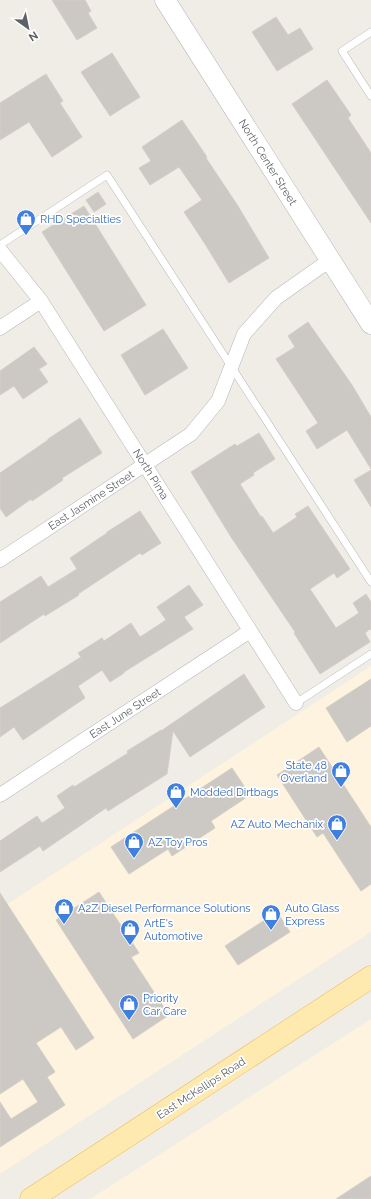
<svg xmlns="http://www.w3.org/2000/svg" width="371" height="1199" font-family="Raleway,sans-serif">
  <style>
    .commercial { fill: #fdf3de }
    .building { fill: #ccc8c3; stroke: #d5cec5 }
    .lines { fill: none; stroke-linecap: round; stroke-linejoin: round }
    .lane-casing { stroke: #b4b7bb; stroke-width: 8 }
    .street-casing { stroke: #b4b7bb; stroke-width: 15 }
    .secondary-casing { stroke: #b3b6bb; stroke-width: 21 }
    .primary-casing { stroke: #efbb60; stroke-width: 23 }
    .lane { stroke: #fff; stroke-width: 7 }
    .street { stroke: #fff; stroke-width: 14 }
    .secondary { stroke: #fff; stroke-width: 20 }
    .primary { stroke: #feeaae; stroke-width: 22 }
    .labels { text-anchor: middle; stroke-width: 3.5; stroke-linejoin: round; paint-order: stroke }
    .street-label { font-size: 11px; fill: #5e6266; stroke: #fff }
    .shop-label { font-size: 11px; fill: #366cbe; stroke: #fff; text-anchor: start }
  </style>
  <rect width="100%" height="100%" fill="#f0ede6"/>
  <path class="commercial" d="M 371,666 L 371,932 L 0,1174 L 0,909 Z
    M 371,1019 L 371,1199 L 90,1199 Z"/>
  <path class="building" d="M 52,0 L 85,0 L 91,11 L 88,13 L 97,28 L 77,40 Z
    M 276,17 L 288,35 L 300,28 L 313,49 L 277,71 L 252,32 Z
    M 112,53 L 140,97 L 110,116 L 81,72 Z
    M 46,74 L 63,101 L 60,103 L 82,137 L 52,157 L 29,122 L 0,140 L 0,103 Z
    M 327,80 L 351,115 L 348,118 L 371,153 L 371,223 L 292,104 Z
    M 182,120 L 207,157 L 206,158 L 238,206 L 269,258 L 229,283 L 205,244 L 184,212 L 202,200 L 179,167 L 150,185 L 139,168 L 151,161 L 142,147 Z
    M 98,192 L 106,204 L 94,212 L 86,200 Z
    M 84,206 L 146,305 L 104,331 L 42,232 Z
    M 308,322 L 352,385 L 371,417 L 371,469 L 347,430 L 317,449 L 306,431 L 318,423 L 276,359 L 295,347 L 288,336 Z
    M 163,329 L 188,368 L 145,395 L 121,355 Z
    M 34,347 L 47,364 L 39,369 L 48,382 L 23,399 L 14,386 L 0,395 L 0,371 Z
    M 80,418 L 102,453 L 62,478 L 63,480 L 32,501 L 31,499 L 6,517 L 0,508 L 0,473 L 48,440 L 48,439 Z
    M 259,433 L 275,459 L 253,473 L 254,475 L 240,484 L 261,517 L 262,516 L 273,533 L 297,517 L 295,514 L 308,506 L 350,569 L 337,578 L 334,573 L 310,589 L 336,628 L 359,613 L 353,603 L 366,594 L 371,602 L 371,630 L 370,629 L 365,633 L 370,642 L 320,674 L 294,633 L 295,632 L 231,537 L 191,472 L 235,444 L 237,446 Z
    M 371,470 L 371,507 L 354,480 Z
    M 140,511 L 161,543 L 142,555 L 140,553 L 78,594 L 79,595 L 45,616 L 44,614 L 0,643 L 0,602 L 41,576 L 48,587 L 77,569 L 70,558 L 107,533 L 107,532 Z
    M 189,585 L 203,605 L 184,617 L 193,629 L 124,672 L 124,673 L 110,682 L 102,670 L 78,686 L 85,698 L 23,740 L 14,727 L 0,737 L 0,708 L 81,657 L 78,653 L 102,638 L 104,641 L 131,623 L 140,637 L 166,620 L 157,607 Z
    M 244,674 L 265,707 L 190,757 L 173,731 L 167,774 L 108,811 L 106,808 L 43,851 L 40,846 L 0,872 L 0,841 L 37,816 L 42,823 L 65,808 L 57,796 L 73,785 L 74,787 L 128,753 L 127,751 L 161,730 L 161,731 Z
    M 371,679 L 371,726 L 347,742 L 326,708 Z
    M 319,747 L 371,827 L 371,884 L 361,891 L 323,833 L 317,837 L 277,775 Z
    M 232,768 L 250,795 L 211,821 L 215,828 L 172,856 L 168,849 L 129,874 L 111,847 Z
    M 99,892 L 139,953 L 131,957 L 169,1015 L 133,1039 L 56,920 Z
    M 0,893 L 94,1038 L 76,1050 L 61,1027 L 36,1043 L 55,1072 L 47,1077 L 65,1105 L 0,1147 L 0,1102 L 11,1119 L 38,1102 L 23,1079 L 0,1094 Z
    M 277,912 L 290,932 L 238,965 L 225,946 Z
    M 371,1176 L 371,1199 L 336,1199 Z"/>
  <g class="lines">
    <g class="lane-casing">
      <path id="lane" d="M 371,32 L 342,51 L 371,96
        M 0,245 L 107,175 L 371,582
        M 296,703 L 371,654"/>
    </g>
    <g class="street-casing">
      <path id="street" d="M 0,250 L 41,301 L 296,703
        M 0,328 L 41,301
        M 0,560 L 191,434 L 218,401 L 244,334 L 276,298 L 330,260
        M 0,795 L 250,631"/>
    </g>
    <g class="secondary-casing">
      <path id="secondary" d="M 165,0 L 371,324"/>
    </g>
    <g class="primary-casing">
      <path id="primary" d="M 31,1199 L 371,977"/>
    </g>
    <use href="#lane" class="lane"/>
    <use href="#street" class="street"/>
    <use href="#secondary" class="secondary"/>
    <use href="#primary" class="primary"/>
  </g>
  <defs>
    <g id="shop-pin" transform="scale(1)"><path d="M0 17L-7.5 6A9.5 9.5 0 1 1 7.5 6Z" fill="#3f7fe0" stroke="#fff"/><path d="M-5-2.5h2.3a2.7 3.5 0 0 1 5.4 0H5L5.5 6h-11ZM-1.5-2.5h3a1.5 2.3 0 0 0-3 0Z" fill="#fff"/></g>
  </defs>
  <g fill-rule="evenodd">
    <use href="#shop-pin" x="26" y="219"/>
    <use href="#shop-pin" x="341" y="771"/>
    <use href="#shop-pin" x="176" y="792"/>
    <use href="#shop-pin" x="337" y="824"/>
    <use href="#shop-pin" x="134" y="842"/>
    <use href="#shop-pin" x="64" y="908"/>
    <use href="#shop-pin" x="271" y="914"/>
    <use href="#shop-pin" x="130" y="929"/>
    <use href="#shop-pin" x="129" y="1004"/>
  </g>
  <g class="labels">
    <g class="street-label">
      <text transform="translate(268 162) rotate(58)" y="4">North Center Street</text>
      <text transform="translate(151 474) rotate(58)" y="4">North Pima</text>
      <text transform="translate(91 500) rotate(-33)" y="4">East Jasmine Street</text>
      <text transform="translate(125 713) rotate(-33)" y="4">East June Street</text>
      <text transform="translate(201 1088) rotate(-33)" y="4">East McKellips Road</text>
    </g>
    <g class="shop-label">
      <text x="40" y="223">RHD Specialties</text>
      <text x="327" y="769" text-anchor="end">State 48<tspan x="327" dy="13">Overland</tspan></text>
      <text x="190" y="796">Modded Dirtbags</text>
      <text x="323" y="828" text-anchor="end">AZ Auto Mechanix</text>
      <text x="148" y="846">AZ Toy Pros</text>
      <text x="78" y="912">A2Z Diesel Performance Solutions</text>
      <text x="285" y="912">Auto Glass<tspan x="285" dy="13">Express</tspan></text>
      <text x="144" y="927">ArtE's<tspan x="144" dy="13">Automotive</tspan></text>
      <text x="143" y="1002">Priority<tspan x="143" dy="13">Car Care</tspan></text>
    </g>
  </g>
  <g transform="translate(28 28) rotate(147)" stroke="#ffffff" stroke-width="3" paint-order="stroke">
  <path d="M0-3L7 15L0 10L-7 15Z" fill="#5e6266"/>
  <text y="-6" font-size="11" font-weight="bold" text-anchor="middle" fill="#5e6266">N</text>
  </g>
</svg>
